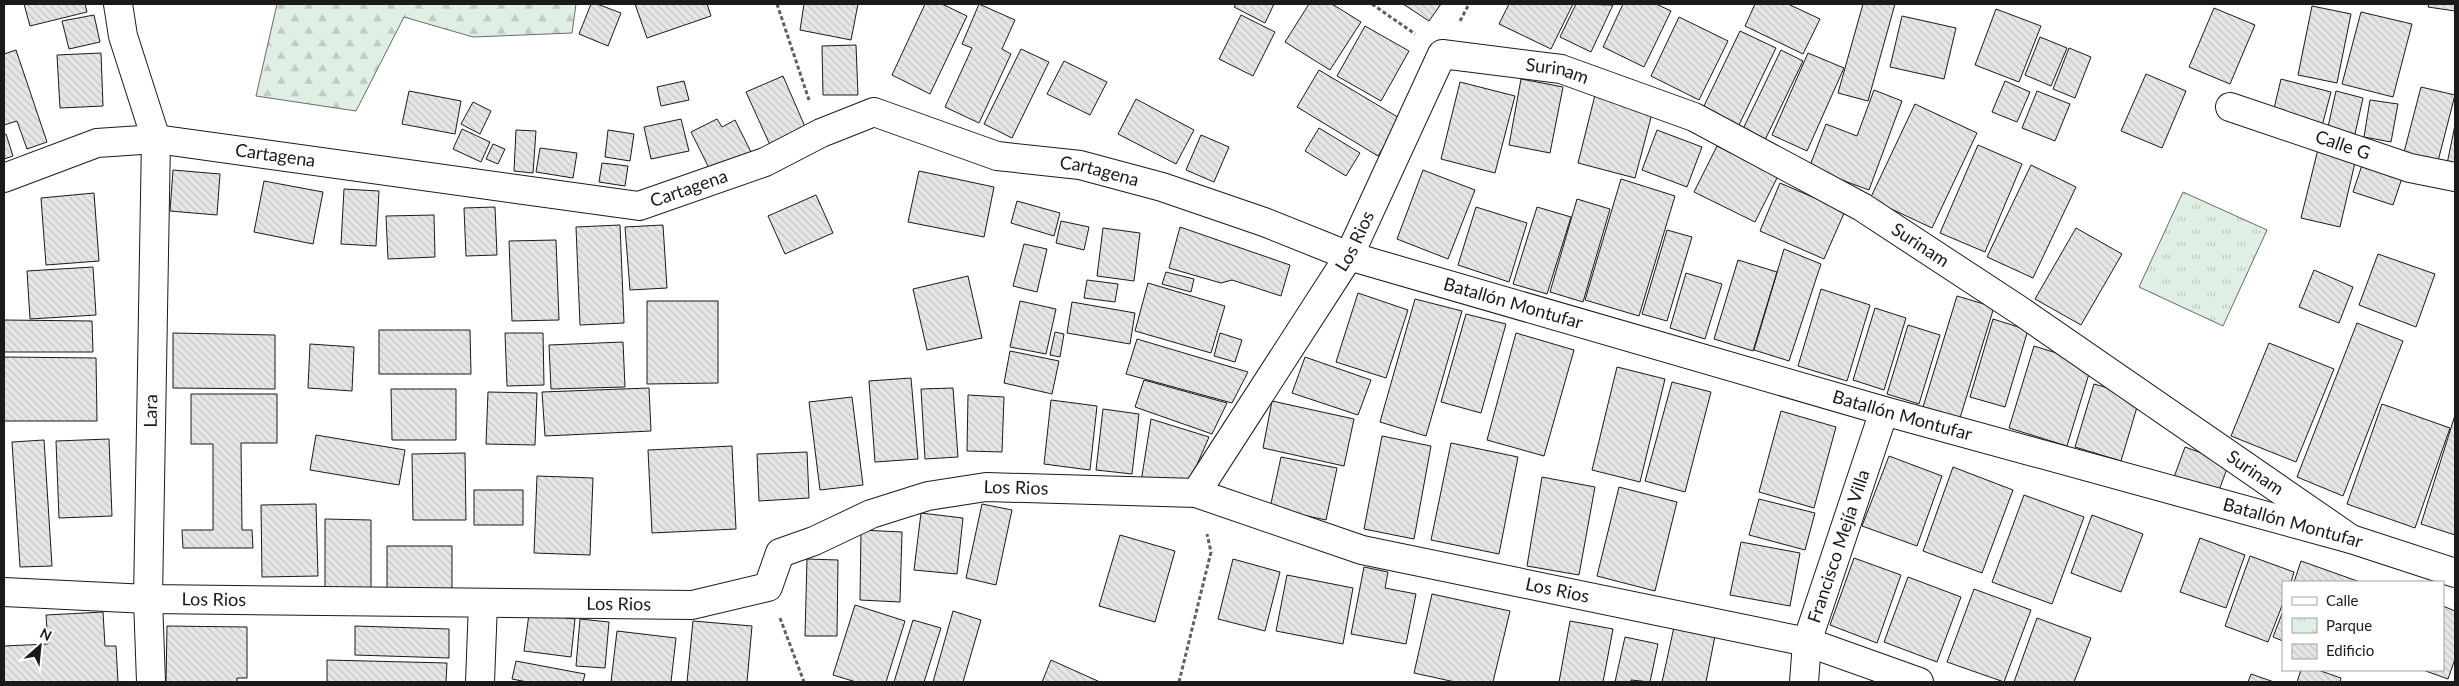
<svg xmlns="http://www.w3.org/2000/svg" width="2459" height="686" font-family="Lato,sans-serif">
  <style>
    .forest { fill: url(#forest-firs); stroke: #6a6a6a }
    .park { fill: url(#park-tufts); stroke: #6a6a6a }
    .building { fill: url(#building-back-hatch); stroke: #1a1a1a }
    .lines { fill: none; stroke-linecap: round; stroke-linejoin: round }
    .minor-casing { stroke: #1a1a1a; stroke-width: 30 }
    .path { stroke: #5f5f5f; stroke-width: 3; stroke-dasharray: 4 2.5; stroke-linecap: butt }
    .minor { stroke: #fff; stroke-width: 28 }
    .labels { text-anchor: middle; stroke-width: 4; stroke-linejoin: round; paint-order: stroke }
    .street-label { font-size: 18px; fill: #1a1a1a; stroke: #fff }
  </style>
  <defs>
    <pattern id="forest-firs" width="22" height="20" patternUnits="userSpaceOnUse" patternTransform="scale(1.25)"><rect width="22" height="20" fill="#e0efe3"/><path d="M5 1l3.5 6h-7zM16 11l3.5 6h-7z" fill="#c0ccc2"/></pattern>
    <pattern id="park-tufts" width="24" height="20" patternUnits="userSpaceOnUse" patternTransform="scale(1.25)"><rect width="24" height="20" fill="#e0efe3"/><path d="M3 7l-1-3M5 7V3M7 7l1-3M15 17l-1-3M17 17v-4M19 17l1-3" fill="none" stroke="#c0ccc2"/></pattern>
    <pattern id="building-back-hatch" width="6" height="6" patternUnits="userSpaceOnUse" patternTransform="scale(1.25)"><rect width="6" height="6" fill="#e6e6e6"/><path d="M-1 5l2 2M0 0l6 6M5-1l2 2" fill="none" stroke="#c5c5c5"/></pattern>
  </defs>
  <rect width="100%" height="100%" fill="#fff"/>
  <path class="forest" d="M 277,4 L 576,4 L 572,33 L 473,37 L 404,17 L 356,111 L 256,96 Z"/>
  <path class="park" d="M 2183,192 L 2267,230 L 2223,326 L 2139,287 Z"/>
  <path class="building" d="M 24,4 L 85,4 L 87,12 L 30,26 Z
    M 591,4 L 597,4 L 621,13 L 608,46 L 579,34 Z
    M 635,4 L 707,4 L 711,16 L 647,38 Z
    M 804,4 L 858,4 L 851,40 L 800,30 Z
    M 925,4 L 942,4 L 967,16 L 930,94 L 892,75 Z
    M 979,4 L 1015,20 L 1002,49 L 1011,54 L 979,123 L 945,107 L 972,48 L 962,44 Z
    M 1236,4 L 1274,4 L 1265,23 L 1234,7 Z
    M 1309,4 L 1332,4 L 1361,22 L 1330,70 L 1285,42 Z
    M 1403,4 L 1441,4 L 1429,21 Z
    M 1509,4 L 1573,4 L 1551,49 L 1499,24 Z
    M 1576,4 L 1613,5 L 1591,52 L 1560,37 Z
    M 1623,4 L 1656,4 L 1671,11 L 1644,67 L 1603,47 Z
    M 1755,4 L 1788,4 L 1820,19 L 1803,54 L 1745,26 Z
    M 1863,4 L 1895,4 L 1868,101 L 1838,93 Z
    M 2429,4 L 2455,4 L 2455,11 L 2428,7 Z
    M 2312,6 L 2351,14 L 2337,83 L 2298,75 Z
    M 2214,8 L 2255,25 L 2230,84 L 2189,67 Z
    M 1996,9 L 2041,26 L 2019,82 L 1975,65 Z
    M 2361,12 L 2412,24 L 2393,97 L 2342,84 Z
    M 94,15 L 100,42 L 69,49 L 62,21 Z
    M 1241,15 L 1275,32 L 1253,76 L 1219,59 Z
    M 1902,16 L 1956,28 L 1944,79 L 1890,67 Z
    M 1679,17 L 1728,41 L 1699,100 L 1651,76 Z
    M 1365,26 L 1409,51 L 1381,101 L 1337,76 Z
    M 1740,31 L 1776,48 L 1738,127 L 1702,110 Z
    M 2040,37 L 2067,48 L 2051,86 L 2025,75 Z
    M 856,45 L 858,95 L 823,95 L 822,46 Z
    M 2069,48 L 2091,57 L 2075,98 L 2053,89 Z
    M 1021,49 L 1049,62 L 1012,138 L 984,124 Z
    M 16,50 L 47,142 L 27,149 L 17,121 L 4,125 L 4,54 Z
    M 1781,50 L 1803,61 L 1764,142 L 1742,131 Z
    M 101,53 L 103,106 L 60,108 L 57,55 Z
    M 1808,53 L 1844,68 L 1807,151 L 1772,135 Z
    M 1064,61 L 1107,82 L 1090,115 L 1047,94 Z
    M 1319,70 L 1401,119 L 1378,156 L 1297,107 Z
    M 2146,74 L 2186,91 L 2162,148 L 2121,131 Z
    M 783,76 L 806,129 L 770,145 L 746,92 Z
    M 1521,79 L 1563,87 L 1550,153 L 1509,145 Z
    M 2281,79 L 2331,92 L 2322,126 L 2273,113 Z
    M 684,81 L 689,100 L 661,106 L 657,87 Z
    M 2005,81 L 2030,92 L 2017,122 L 1992,112 Z
    M 1460,82 L 1515,96 L 1495,173 L 1441,159 Z
    M 2421,87 L 2455,95 L 2437,165 L 2403,156 Z
    M 1874,90 L 1902,101 L 1869,190 L 1809,168 L 1826,124 L 1857,136 Z
    M 409,91 L 461,101 L 455,134 L 402,124 Z
    M 2037,91 L 2070,104 L 2055,141 L 2022,128 Z
    M 2336,91 L 2363,98 L 2355,134 L 2328,127 Z
    M 1595,95 L 1653,110 L 1635,178 L 1578,163 Z
    M 1136,99 L 1194,130 L 1176,164 L 1118,134 Z
    M 2370,100 L 2398,104 L 2391,142 L 2364,137 Z
    M 473,102 L 491,111 L 480,134 L 461,124 Z
    M 1915,104 L 1977,133 L 1932,228 L 1870,199 Z
    M 681,119 L 689,151 L 651,159 L 644,127 Z
    M 717,119 L 722,127 L 735,120 L 753,156 L 713,176 L 691,132 Z
    M 2455,125 L 2455,166 L 2447,164 Z
    M 1319,128 L 1360,153 L 1346,176 L 1305,151 Z
    M 462,129 L 490,142 L 481,162 L 453,149 Z
    M 516,130 L 536,131 L 533,173 L 514,171 Z
    M 608,130 L 634,134 L 630,161 L 605,157 Z
    M 1657,130 L 1702,147 L 1687,187 L 1642,170 Z
    M 6,134 L 13,156 L 4,159 L 4,135 Z
    M 1201,135 L 1229,147 L 1214,182 L 1186,170 Z
    M 493,144 L 505,149 L 498,164 L 486,159 Z
    M 1978,145 L 2022,164 L 1985,252 L 1940,233 Z
    M 2319,145 L 2357,154 L 2340,227 L 2301,218 Z
    M 1717,146 L 1778,176 L 1755,222 L 1694,192 Z
    M 540,148 L 577,153 L 573,178 L 536,172 Z
    M 2364,159 L 2404,172 L 2393,205 L 2353,192 Z
    M 602,163 L 628,166 L 625,186 L 599,182 Z
    M 2031,165 L 2076,187 L 2033,278 L 1987,257 Z
    M 173,170 L 220,174 L 217,215 L 170,211 Z
    M 1423,170 L 1475,190 L 1448,259 L 1397,239 Z
    M 919,171 L 994,187 L 984,237 L 908,222 Z
    M 1621,179 L 1675,196 L 1639,316 L 1585,300 Z
    M 264,181 L 323,192 L 313,244 L 254,232 Z
    M 1780,183 L 1845,211 L 1824,259 L 1760,231 Z
    M 344,189 L 379,191 L 376,246 L 341,244 Z
    M 94,193 L 99,261 L 46,265 L 41,198 Z
    M 816,195 L 833,233 L 785,254 L 768,216 Z
    M 1577,199 L 1610,209 L 1583,302 L 1550,292 Z
    M 1017,201 L 1060,213 L 1054,236 L 1011,223 Z
    M 495,207 L 497,255 L 466,256 L 464,208 Z
    M 1476,207 L 1527,223 L 1509,282 L 1458,265 Z
    M 1537,207 L 1571,217 L 1547,294 L 1513,284 Z
    M 434,215 L 435,257 L 388,259 L 386,216 Z
    M 1061,221 L 1089,227 L 1084,250 L 1056,243 Z
    M 620,225 L 624,323 L 580,325 L 576,227 Z
    M 663,225 L 667,288 L 630,290 L 625,227 Z
    M 1180,227 L 1290,265 L 1281,296 L 1232,280 L 1221,283 L 1169,268 Z
    M 1103,228 L 1140,233 L 1134,281 L 1097,276 Z
    M 2076,228 L 2122,254 L 2081,325 L 2035,299 Z
    M 1667,230 L 1692,237 L 1667,321 L 1642,314 Z
    M 556,240 L 559,320 L 512,321 L 509,241 Z
    M 1024,244 L 1047,249 L 1037,292 L 1013,286 Z
    M 1784,249 L 1821,264 L 1789,361 L 1754,350 Z
    M 2378,254 L 2435,274 L 2416,327 L 2359,305 Z
    M 1738,260 L 1777,272 L 1753,351 L 1714,339 Z
    M 93,267 L 96,315 L 30,319 L 27,271 Z
    M 2314,270 L 2353,287 L 2339,323 L 2299,307 Z
    M 1166,272 L 1194,279 L 1191,292 L 1162,284 Z
    M 1686,273 L 1722,284 L 1705,339 L 1670,328 Z
    M 968,276 L 982,338 L 927,350 L 913,289 Z
    M 1087,280 L 1118,284 L 1115,302 L 1084,298 Z
    M 1148,283 L 1225,306 L 1211,353 L 1135,331 Z
    M 1821,289 L 1870,305 L 1847,381 L 1798,366 Z
    M 1358,293 L 1408,310 L 1386,378 L 1336,362 Z
    M 1957,296 L 1994,307 L 1960,418 L 1923,407 Z
    M 1415,299 L 1462,311 L 1426,436 L 1380,422 Z
    M 647,301 L 718,301 L 718,383 L 647,384 Z
    M 1020,301 L 1056,309 L 1046,354 L 1010,347 Z
    M 1072,302 L 1135,313 L 1130,344 L 1067,333 Z
    M 1875,308 L 1906,318 L 1884,390 L 1853,380 Z
    M 1466,314 L 1506,324 L 1481,413 L 1441,402 Z
    M 1993,319 L 2028,330 L 2005,407 L 1970,397 Z
    M 4,320 L 92,321 L 93,352 L 4,352 Z
    M 2357,323 L 2403,341 L 2343,496 L 2297,477 Z
    M 1908,325 L 1940,335 L 1919,404 L 1887,394 Z
    M 379,330 L 470,330 L 471,374 L 379,374 Z
    M 1055,332 L 1064,334 L 1060,357 L 1050,355 Z
    M 173,333 L 275,335 L 275,389 L 173,388 Z
    M 505,333 L 543,333 L 544,385 L 507,386 Z
    M 1220,333 L 1242,340 L 1235,362 L 1214,356 Z
    M 1516,333 L 1574,350 L 1544,456 L 1487,440 Z
    M 1137,339 L 1248,372 L 1232,403 L 1126,374 Z
    M 623,342 L 625,387 L 551,389 L 549,345 Z
    M 2269,343 L 2334,369 L 2296,462 L 2231,436 Z
    M 310,344 L 354,347 L 352,391 L 308,388 Z
    M 2034,346 L 2092,364 L 2067,446 L 2009,428 Z
    M 1010,351 L 1059,361 L 1052,394 L 1004,383 Z
    M 4,357 L 96,358 L 97,421 L 4,421 Z
    M 1305,357 L 1371,380 L 1358,415 L 1292,393 Z
    M 1617,367 L 1665,379 L 1640,482 L 1592,470 Z
    M 911,378 L 918,459 L 875,462 L 869,381 Z
    M 1144,380 L 1227,403 L 1212,434 L 1135,407 Z
    M 1672,382 L 1711,392 L 1685,492 L 1645,481 Z
    M 2094,384 L 2140,397 L 2121,461 L 2075,447 Z
    M 649,388 L 651,431 L 545,436 L 542,392 Z
    M 953,388 L 958,457 L 925,459 L 921,389 Z
    M 391,389 L 456,389 L 456,440 L 392,440 Z
    M 488,392 L 537,393 L 535,445 L 486,444 Z
    M 191,394 L 277,394 L 277,443 L 241,443 L 242,530 L 252,530 L 253,548 L 183,548 L 182,530 L 213,530 L 213,444 L 191,444 Z
    M 968,395 L 1004,397 L 1002,452 L 967,451 Z
    M 852,397 L 863,485 L 820,490 L 809,402 Z
    M 1051,400 L 1097,406 L 1090,470 L 1044,464 Z
    M 1272,401 L 1354,419 L 1344,466 L 1263,448 Z
    M 2382,404 L 2450,428 L 2415,528 L 2347,504 Z
    M 1103,409 L 1139,414 L 1132,474 L 1096,470 Z
    M 1781,411 L 1836,427 L 1814,508 L 1759,492 Z
    M 2455,415 L 2455,535 L 2421,524 Z
    M 1151,419 L 1209,437 L 1189,483 L 1141,482 Z
    M 316,435 L 405,450 L 399,485 L 310,470 Z
    M 1382,436 L 1431,446 L 1414,539 L 1364,529 Z
    M 109,439 L 112,516 L 59,518 L 56,441 Z
    M 44,440 L 52,566 L 20,567 L 12,442 Z
    M 1451,443 L 1518,457 L 1499,554 L 1431,540 Z
    M 732,446 L 736,529 L 652,533 L 648,450 Z
    M 2185,447 L 2229,463 L 2217,496 L 2173,480 Z
    M 807,452 L 809,498 L 759,501 L 757,454 Z
    M 465,453 L 466,520 L 413,520 L 412,454 Z
    M 1889,456 L 1942,476 L 1917,546 L 1862,526 Z
    M 1281,457 L 1337,468 L 1326,520 L 1270,508 Z
    M 1953,467 L 2013,490 L 1982,573 L 1923,551 Z
    M 537,476 L 593,478 L 590,555 L 534,553 Z
    M 1542,477 L 1595,487 L 1579,575 L 1527,566 Z
    M 1619,487 L 1677,502 L 1655,591 L 1597,576 Z
    M 474,490 L 523,490 L 523,525 L 474,525 Z
    M 2024,495 L 2084,517 L 2052,604 L 1992,582 Z
    M 1759,499 L 1815,513 L 1805,550 L 1749,535 Z
    M 316,504 L 318,576 L 262,577 L 261,505 Z
    M 982,504 L 1012,510 L 996,585 L 966,578 Z
    M 921,513 L 963,518 L 957,574 L 914,570 Z
    M 2092,515 L 2143,534 L 2121,592 L 2071,573 Z
    M 325,519 L 371,520 L 371,590 L 325,590 Z
    M 861,530 L 902,532 L 900,602 L 860,600 Z
    M 1120,535 L 1175,551 L 1155,622 L 1099,606 Z
    M 2200,538 L 2245,555 L 2226,608 L 2180,592 Z
    M 1741,542 L 1800,553 L 1790,606 L 1730,595 Z
    M 387,546 L 452,546 L 452,589 L 387,588 Z
    M 2250,556 L 2294,572 L 2291,582 L 2283,582 L 2283,603 L 2268,642 L 2225,626 Z
    M 1854,558 L 1901,575 L 1877,643 L 1830,625 Z
    M 807,559 L 838,560 L 837,636 L 805,636 Z
    M 1233,559 L 1280,572 L 1265,631 L 1218,619 Z
    M 2301,561 L 2360,582 L 2294,582 Z
    M 1364,567 L 1388,572 L 1385,588 L 1416,594 L 1406,644 L 1351,634 Z
    M 1287,575 L 1353,588 L 1343,644 L 1276,631 Z
    M 1908,577 L 1961,597 L 1937,662 L 1884,642 Z
    M 1974,589 L 2031,610 L 2004,682 L 1947,662 Z
    M 1432,594 L 1510,611 L 1493,682 L 1455,682 L 1414,673 Z
    M 855,605 L 905,621 L 886,682 L 856,682 L 833,675 Z
    M 2443,606 L 2455,611 L 2455,659 L 2448,679 L 2423,670 L 2443,670 Z
    M 953,611 L 981,620 L 963,682 L 933,682 Z
    M 2283,611 L 2283,641 L 2273,637 Z
    M 103,612 L 105,646 L 116,646 L 118,682 L 4,682 L 4,646 L 48,644 L 46,615 Z
    M 529,614 L 575,619 L 571,657 L 524,651 Z
    M 2037,618 L 2091,638 L 2074,682 L 2014,682 Z
    M 580,619 L 609,622 L 605,668 L 576,666 Z
    M 913,620 L 941,628 L 924,682 L 894,682 Z
    M 693,621 L 752,626 L 747,682 L 687,682 Z
    M 1570,621 L 1613,629 L 1603,682 L 1559,682 Z
    M 167,626 L 247,627 L 247,678 L 237,678 L 237,682 L 166,682 Z
    M 355,626 L 449,629 L 449,658 L 355,655 Z
    M 1674,627 L 1715,636 L 1706,682 L 1662,682 Z
    M 617,631 L 676,638 L 671,682 L 611,682 Z
    M 1625,637 L 1658,644 L 1650,682 L 1631,680 L 1631,682 L 1615,682 Z
    M 327,660 L 447,663 L 446,682 L 327,682 Z
    M 1051,660 L 1100,682 L 1042,682 Z
    M 516,661 L 585,674 L 583,682 L 527,682 L 512,679 Z
    M 2301,670 L 2318,670 L 2341,678 L 2340,682 L 2297,682 Z
    M 2251,674 L 2274,682 L 2248,682 Z"/>
  <g class="lines">
    <g class="minor-casing">
      <g id="minor">
        <path d="M 118,4 L 123,36 L 156,139 L 148,599 L 151,682"/>
        <path id="s1" d="M 2230,107 L 2410,168 L 2455,177"/>
        <path id="s2" d="M 4,178 L 97,143 L 156,139 L 639,206 L 765,162 L 821,133 L 874,112 L 997,156 L 1080,165 L 1162,187 L 1264,222 L 1349,256 L 1884,411 L 2351,539 L 2455,573"/>
        <path id="s3" d="M 1196,493 L 1362,550 L 1807,642 L 1919,682"/>
        <path id="s4" d="M 4,592 L 148,599 L 692,605 L 768,587 L 780,553 L 814,541 L 871,514 L 928,496 L 986,487 L 1196,493 L 1349,256 L 1442,54 L 1561,69 L 1694,117 L 1862,207 L 2019,310 L 2351,539"/>
        <path d="M 480,682 L 483,603"/>
        <path id="s5" d="M 1804,682 L 1807,642 L 1884,411"/>
      </g>
    </g>
    <path class="path" d="M 777,4 L 809,100
      M 1372,4 L 1415,34
      M 1460,21 L 1469,4
      M 780,618 L 804,682
      M 1179,682 L 1211,552 L 1207,534"/>
    <use href="#minor" class="minor"/>
  </g>
  <g class="labels">
    <g class="street-label">
      <text dy="6" stroke="none"><textPath href="#s4" startOffset="1851">Surinam</textPath></text>
      <text dy="6" stroke="none"><textPath href="#s1" startOffset="119">Calle G</textPath></text>
      <text dy="6" stroke="none"><textPath href="#s2" startOffset="279">Cartagena</textPath></text>
      <text dy="6" stroke="none"><textPath href="#s2" startOffset="1134">Cartagena</textPath></text>
      <text dy="6" stroke="none"><textPath href="#s2" startOffset="699">Cartagena</textPath></text>
      <text dy="6" stroke="none"><textPath href="#s4" startOffset="1528">Los Rios</textPath></text>
      <text dy="6" stroke="none"><textPath href="#s4" startOffset="2256">Surinam</textPath></text>
      <text dy="6" stroke="none"><textPath href="#s2" startOffset="1569">Batallón Montufar</textPath></text>
      <text transform="translate(151 411) rotate(-89)" y="6">Lara</text>
      <text dy="6" stroke="none"><textPath href="#s2" startOffset="1974">Batallón Montufar</textPath></text>
      <text dy="6" stroke="none"><textPath href="#s4" startOffset="2661">Surinam</textPath></text>
      <text dy="6" stroke="none"><textPath href="#s4" startOffset="1050">Los Rios</textPath></text>
      <text dy="6" stroke="none"><textPath href="#s2" startOffset="2379">Batallón Montufar</textPath></text>
      <text dy="6" stroke="none"><textPath href="#s5" startOffset="141">Francisco Mejía Villa</textPath></text>
      <text dy="6" stroke="none"><textPath href="#s3" startOffset="375">Los Rios</textPath></text>
      <text dy="6" stroke="none"><textPath href="#s4" startOffset="210">Los Rios</textPath></text>
      <text dy="6" stroke="none"><textPath href="#s4" startOffset="615">Los Rios</textPath></text>
    </g>
  </g>
  <rect width="2459" height="686" fill="none" stroke="#1a1a1a" stroke-width="10"/>
  <rect x="2282" y="581" width="162" height="90" fill="#ffffff" stroke="#a3a3a3"/>
  <rect x="2292" y="597" width="25" height="8" fill="#ffffff" stroke="#a3a3a3"/>
  <text x="2326" y="606" font-size="15" fill="#1a1a1a">Calle</text>
  <rect x="2292" y="618" width="25" height="15" fill="url(#park-tufts)" stroke="#a3a3a3"/>
  <text x="2326" y="631" font-size="15" fill="#1a1a1a">Parque</text>
  <rect x="2292" y="644" width="25" height="15" fill="url(#building-back-hatch)" stroke="#a3a3a3"/>
  <text x="2326" y="656" font-size="15" fill="#1a1a1a">Edificio</text>
  <g transform="translate(40 646) rotate(27)" stroke="#ffffff" stroke-width="4" paint-order="stroke">
  <path d="M0-4L9 19L0 12L-9 19Z" fill="#1a1a1a"/>
  <text y="-8" font-size="14" font-weight="bold" text-anchor="middle" fill="#1a1a1a">N</text>
  </g>
</svg>
